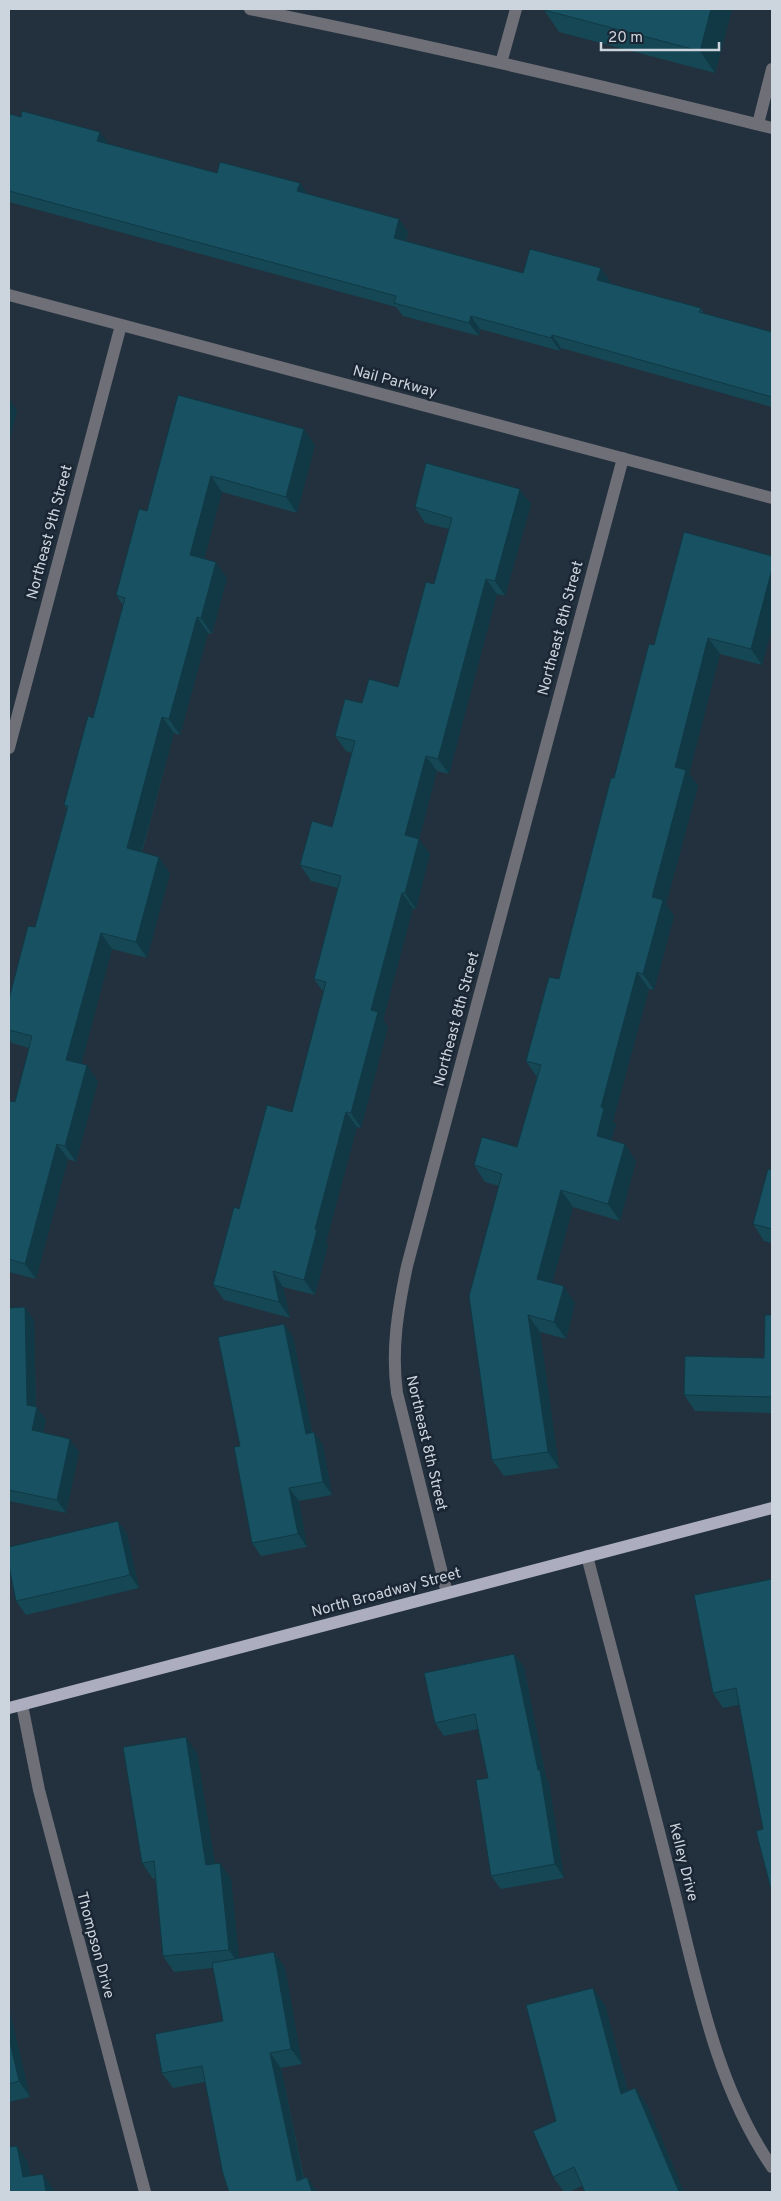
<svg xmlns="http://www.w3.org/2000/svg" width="781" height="2201" font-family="Overpass,sans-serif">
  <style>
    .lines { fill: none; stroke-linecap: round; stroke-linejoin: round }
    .minor { stroke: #6e6f77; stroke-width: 12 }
    .major { stroke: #acaec0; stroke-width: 12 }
    .wall { fill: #154754 }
    .shaded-wall { fill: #113945 }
    .building { fill: #185262; stroke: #113945 }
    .labels { text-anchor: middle; stroke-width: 5; stroke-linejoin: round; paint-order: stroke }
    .street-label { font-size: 15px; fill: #ccd4dd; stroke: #1a2633 }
  </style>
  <rect width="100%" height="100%" fill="#23303d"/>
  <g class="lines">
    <path class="minor" d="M 250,9 C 425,44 599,85 772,128
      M 501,63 L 516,9
      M 758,124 L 772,69
      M 9,295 L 772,498
      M 9,748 L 121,325
      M 587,1556 C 615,1664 644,1771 671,1879 C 696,1976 714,2083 772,2167
      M 447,1593 L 397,1393 C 391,1349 398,1309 407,1266 L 623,458
      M 22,1705 L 39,1790 L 145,2192"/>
    <path class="major" d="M 9,1708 L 772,1508"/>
  </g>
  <path class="wall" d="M 732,9 L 715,73 L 559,32 L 544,10 Z
    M 9,114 L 108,144 L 217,173 L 300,183 L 307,194 L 399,219 L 408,232 L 406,241 L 523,273 L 610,281 L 609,284 L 701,308 L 704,314 L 772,332 L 772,407 L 561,348 L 560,351 L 480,329 L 479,336 L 403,316 L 396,307 L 9,202 Z
    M 178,395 L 315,445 L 297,513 L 222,492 L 204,559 L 227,578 L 212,634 L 208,633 L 180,735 L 174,733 L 142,852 L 170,873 L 147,958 L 112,949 L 81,1064 L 98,1081 L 76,1162 L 68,1159 L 36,1279 L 9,1272 L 9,1101 L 15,1102 L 29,1048 L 12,1043 L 9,1039 L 9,999 L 35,927 L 67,809 L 64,805 L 93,718 L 123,605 L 116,595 L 147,511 Z
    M 531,504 L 505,596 L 497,594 L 449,774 L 437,771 L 419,839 L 430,854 L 416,909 L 413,908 L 383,1020 L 388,1027 L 361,1128 L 357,1127 L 326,1242 L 328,1245 L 315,1295 L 283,1287 L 290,1318 L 224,1300 L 213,1285 L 239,1209 L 292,1112 L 324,993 L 314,979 L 338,888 L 311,881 L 300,865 L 332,827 L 352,753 L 346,751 L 335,736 L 362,703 L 398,687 L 434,584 L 449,529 L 425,523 L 415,507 Z
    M 772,556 L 772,628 L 762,665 L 720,654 L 689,774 L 698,786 L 666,904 L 674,916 L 654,990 L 649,989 L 613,1121 L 616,1125 L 611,1140 L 636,1161 L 620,1221 L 573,1207 L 552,1283 L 575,1303 L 566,1339 L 540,1332 L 559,1468 L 504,1476 L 492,1460 L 499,1186 L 485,1182 L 474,1165 L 517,1147 L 537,1077 L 526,1061 L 559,979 L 614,778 L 654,645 Z
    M 772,1170 L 772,1243 L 764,1241 L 753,1224 Z
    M 9,1308 L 34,1320 L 36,1407 L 46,1420 L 43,1433 L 79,1452 L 66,1513 L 9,1501 Z
    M 772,1315 L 772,1413 L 695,1411 L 684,1395 L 764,1358 Z
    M 284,1324 L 293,1337 L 312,1432 L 314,1432 L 323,1445 L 332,1495 L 299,1501 L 307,1547 L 261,1556 L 252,1543 L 240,1446 Z
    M 118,1521 L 127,1534 L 139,1588 L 26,1615 L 16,1601 Z
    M 772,1579 L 763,1829 L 739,1705 L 723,1708 L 713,1693 Z
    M 514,1654 L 524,1667 L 546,1778 L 549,1783 L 564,1878 L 501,1889 L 491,1876 L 488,1778 L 478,1729 L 444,1736 L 435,1723 Z
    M 197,1753 L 215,1864 L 220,1863 L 231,1879 L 239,1959 L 274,1952 L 285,1968 L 302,2064 L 281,2068 L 304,2178 L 307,2177 L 317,2192 L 229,2192 L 205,2082 L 173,2088 L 162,2073 L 223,2021 L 213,1968 L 174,1972 L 163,1956 L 155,1878 L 153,1879 L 142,1863 Z
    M 605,2005 L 628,2091 L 635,2088 L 647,2105 L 684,2192 L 585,2192 L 582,2186 L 569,2192 L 564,2192 L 553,2177 L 556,2121 Z
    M 9,2008 L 30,2097 L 9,2102 Z"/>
  <path class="shaded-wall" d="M 711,9 L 732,9 L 715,73 L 700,51 Z
    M 100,132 L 109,145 L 97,141 Z
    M 300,183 L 309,196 L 297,191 Z
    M 399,219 L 408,232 L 403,251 L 394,238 Z
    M 601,268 L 610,281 L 607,294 L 597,280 Z
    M 471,316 L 480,329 L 479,336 L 469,323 Z
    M 552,335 L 561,348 L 560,351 L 551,338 Z
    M 9,398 L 17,411 L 9,443 Z
    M 304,429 L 315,445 L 297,513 L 286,497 Z
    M 211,476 L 222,492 L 201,571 L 190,555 Z
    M 520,489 L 531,504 L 505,596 L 495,581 Z
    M 216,562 L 227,578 L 212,634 L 201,618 Z
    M 772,569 L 772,628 L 762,665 L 751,649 Z
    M 486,579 L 497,594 L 449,774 L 438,759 Z
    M 197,617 L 208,633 L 180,735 L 169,719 Z
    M 708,638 L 720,654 L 689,774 L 698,786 L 666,904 L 674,916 L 654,990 L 643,974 L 652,897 L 675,767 Z
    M 162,717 L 174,733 L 138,864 L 127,848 Z
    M 426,756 L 437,771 L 416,850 L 405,835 Z
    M 419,839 L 430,854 L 416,909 L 405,893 Z
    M 159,857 L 170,873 L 147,958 L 136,942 Z
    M 402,893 L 413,908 L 383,1020 L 388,1027 L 361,1128 L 351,1113 L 371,1010 Z
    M 101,933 L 112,949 L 78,1076 L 66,1060 Z
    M 637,972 L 649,989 L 613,1121 L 616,1125 L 608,1152 L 597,1136 L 601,1107 Z
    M 87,1065 L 98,1081 L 76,1162 L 65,1146 Z
    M 346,1112 L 357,1127 L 326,1242 L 328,1245 L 315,1295 L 304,1280 L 315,1229 Z
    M 57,1144 L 68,1159 L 36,1279 L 25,1264 Z
    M 625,1144 L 636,1161 L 620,1221 L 608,1204 Z
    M 561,1190 L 573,1207 L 549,1295 L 537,1279 Z
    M 273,1271 L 283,1287 L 290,1318 L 279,1302 Z
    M 564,1286 L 575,1303 L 566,1339 L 554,1322 Z
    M 25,1307 L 34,1320 L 36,1411 L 37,1407 L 46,1420 L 41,1443 L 32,1430 L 27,1405 Z
    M 528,1315 L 540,1332 L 559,1468 L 548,1452 Z
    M 284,1324 L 293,1337 L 315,1447 L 306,1434 Z
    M 314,1432 L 323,1445 L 332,1495 L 323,1482 Z
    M 70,1439 L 79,1452 L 66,1513 L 57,1500 Z
    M 289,1488 L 299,1501 L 307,1547 L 298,1534 Z
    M 118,1521 L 127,1534 L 139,1588 L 130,1575 Z
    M 514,1654 L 524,1667 L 546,1778 L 549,1783 L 564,1878 L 555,1864 L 538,1770 Z
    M 186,1737 L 197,1753 L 218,1881 L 206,1865 Z
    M 220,1863 L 231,1879 L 240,1966 L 229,1950 Z
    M 274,1952 L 285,1968 L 302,2064 L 291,2049 Z
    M 593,1988 L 605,2005 L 633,2111 L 621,2094 Z
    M 9,2008 L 30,2097 L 19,2081 L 9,2038 Z
    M 270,2053 L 281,2068 L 306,2192 L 297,2181 Z
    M 635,2088 L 647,2105 L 684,2192 L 679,2192 Z
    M 17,2146 L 28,2162 L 34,2192 L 23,2177 Z
    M 43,2174 L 54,2190 L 54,2192 L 46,2192 Z
    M 307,2177 L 317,2192 L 312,2192 Z"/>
  <path class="building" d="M 544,9 L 711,9 L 700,51 L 544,10 Z
    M 22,111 L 100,132 L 97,141 L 217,173 L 220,162 L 300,183 L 297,191 L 399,219 L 394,238 L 523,273 L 530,249 L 601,268 L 597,280 L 701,308 L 699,312 L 772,332 L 772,397 L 552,335 L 551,338 L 471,316 L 469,323 L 394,303 L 396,296 L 9,191 L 9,114 L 21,117 Z
    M 178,395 L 304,429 L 286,497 L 211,476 L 190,555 L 216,562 L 201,618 L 197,617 L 169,719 L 162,717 L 127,848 L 159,857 L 136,942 L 101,933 L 66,1060 L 87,1065 L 65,1146 L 57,1144 L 25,1264 L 9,1259 L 9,1101 L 15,1102 L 32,1036 L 9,1030 L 9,999 L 28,926 L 35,927 L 68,806 L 64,805 L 88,716 L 93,718 L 125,598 L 116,595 L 139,509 L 147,511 Z
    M 426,463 L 520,489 L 495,581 L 486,579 L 438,759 L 426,756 L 405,835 L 419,839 L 405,893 L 402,893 L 371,1010 L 378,1012 L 351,1113 L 346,1112 L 315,1229 L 317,1230 L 304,1280 L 273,1271 L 279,1302 L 213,1285 L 234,1207 L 239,1209 L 267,1105 L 292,1112 L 326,982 L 314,979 L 341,876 L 300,865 L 312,821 L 332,827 L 355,741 L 335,736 L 345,699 L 362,703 L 369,679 L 398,687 L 426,582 L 434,584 L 452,518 L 415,507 Z
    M 684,532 L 772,556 L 772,569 L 751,649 L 708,638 L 675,767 L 686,770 L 652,897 L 663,900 L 643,974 L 637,972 L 601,1107 L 604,1108 L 597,1136 L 625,1144 L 608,1204 L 561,1190 L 537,1279 L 564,1286 L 554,1322 L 528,1315 L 548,1452 L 492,1460 L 469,1296 L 502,1174 L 474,1165 L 482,1137 L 517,1147 L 541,1065 L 526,1061 L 549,977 L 559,979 L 611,778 L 614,778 L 649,644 L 654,645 Z
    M 768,1169 L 772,1170 L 772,1229 L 753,1224 Z
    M 25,1307 L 27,1405 L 37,1407 L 32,1430 L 70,1439 L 57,1500 L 9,1490 L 9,1308 Z
    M 765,1315 L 772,1315 L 772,1397 L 684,1395 L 685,1356 L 764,1358 Z
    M 284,1324 L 306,1434 L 314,1432 L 323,1482 L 289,1488 L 298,1534 L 252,1543 L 234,1447 L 240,1446 L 218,1337 Z
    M 118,1521 L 130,1575 L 16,1601 L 9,1566 L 9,1547 Z
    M 772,1579 L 772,1893 L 756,1831 L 763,1829 L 736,1688 L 713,1693 L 694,1595 Z
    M 514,1654 L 538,1770 L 540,1770 L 555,1864 L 491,1876 L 476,1780 L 488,1778 L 475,1714 L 435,1723 L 424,1673 Z
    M 186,1737 L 206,1865 L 220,1863 L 229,1950 L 163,1956 L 154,1861 L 142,1863 L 123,1747 Z
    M 274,1952 L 291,2049 L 270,2053 L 297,2181 L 307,2177 L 312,2192 L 229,2192 L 223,2174 L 202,2066 L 162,2073 L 155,2034 L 223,2021 L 212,1963 Z
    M 593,1988 L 621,2094 L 635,2088 L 679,2192 L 585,2192 L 574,2167 L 553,2177 L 533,2131 L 556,2121 L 526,2005 Z
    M 9,2038 L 19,2081 L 9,2084 Z
    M 17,2146 L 23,2177 L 43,2174 L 46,2192 L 9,2192 L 9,2147 Z"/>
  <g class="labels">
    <g class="street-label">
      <text transform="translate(395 381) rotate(15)" y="5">Nail Parkway</text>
      <text transform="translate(49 532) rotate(-75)" y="5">Northeast 9th Street</text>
      <text transform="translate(560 628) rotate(-75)" y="5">Northeast 8th Street</text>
      <text transform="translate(456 1019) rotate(-75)" y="5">Northeast 8th Street</text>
      <text transform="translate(427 1443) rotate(77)" y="5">Northeast 8th Street</text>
      <text transform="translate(386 1592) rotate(-15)" y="5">North Broadway Street</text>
      <text transform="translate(684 1862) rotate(76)" y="5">Kelley Drive</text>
      <text transform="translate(96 1945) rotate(75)" y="5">Thompson Drive</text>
    </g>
  </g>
  <rect width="781" height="2201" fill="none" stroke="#ccd4dd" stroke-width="20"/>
  <path d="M601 42v8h118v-8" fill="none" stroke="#ccd4dd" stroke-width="2.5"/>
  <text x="608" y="42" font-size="15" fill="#ccd4dd" stroke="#1a2633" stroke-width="4" paint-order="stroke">20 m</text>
</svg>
